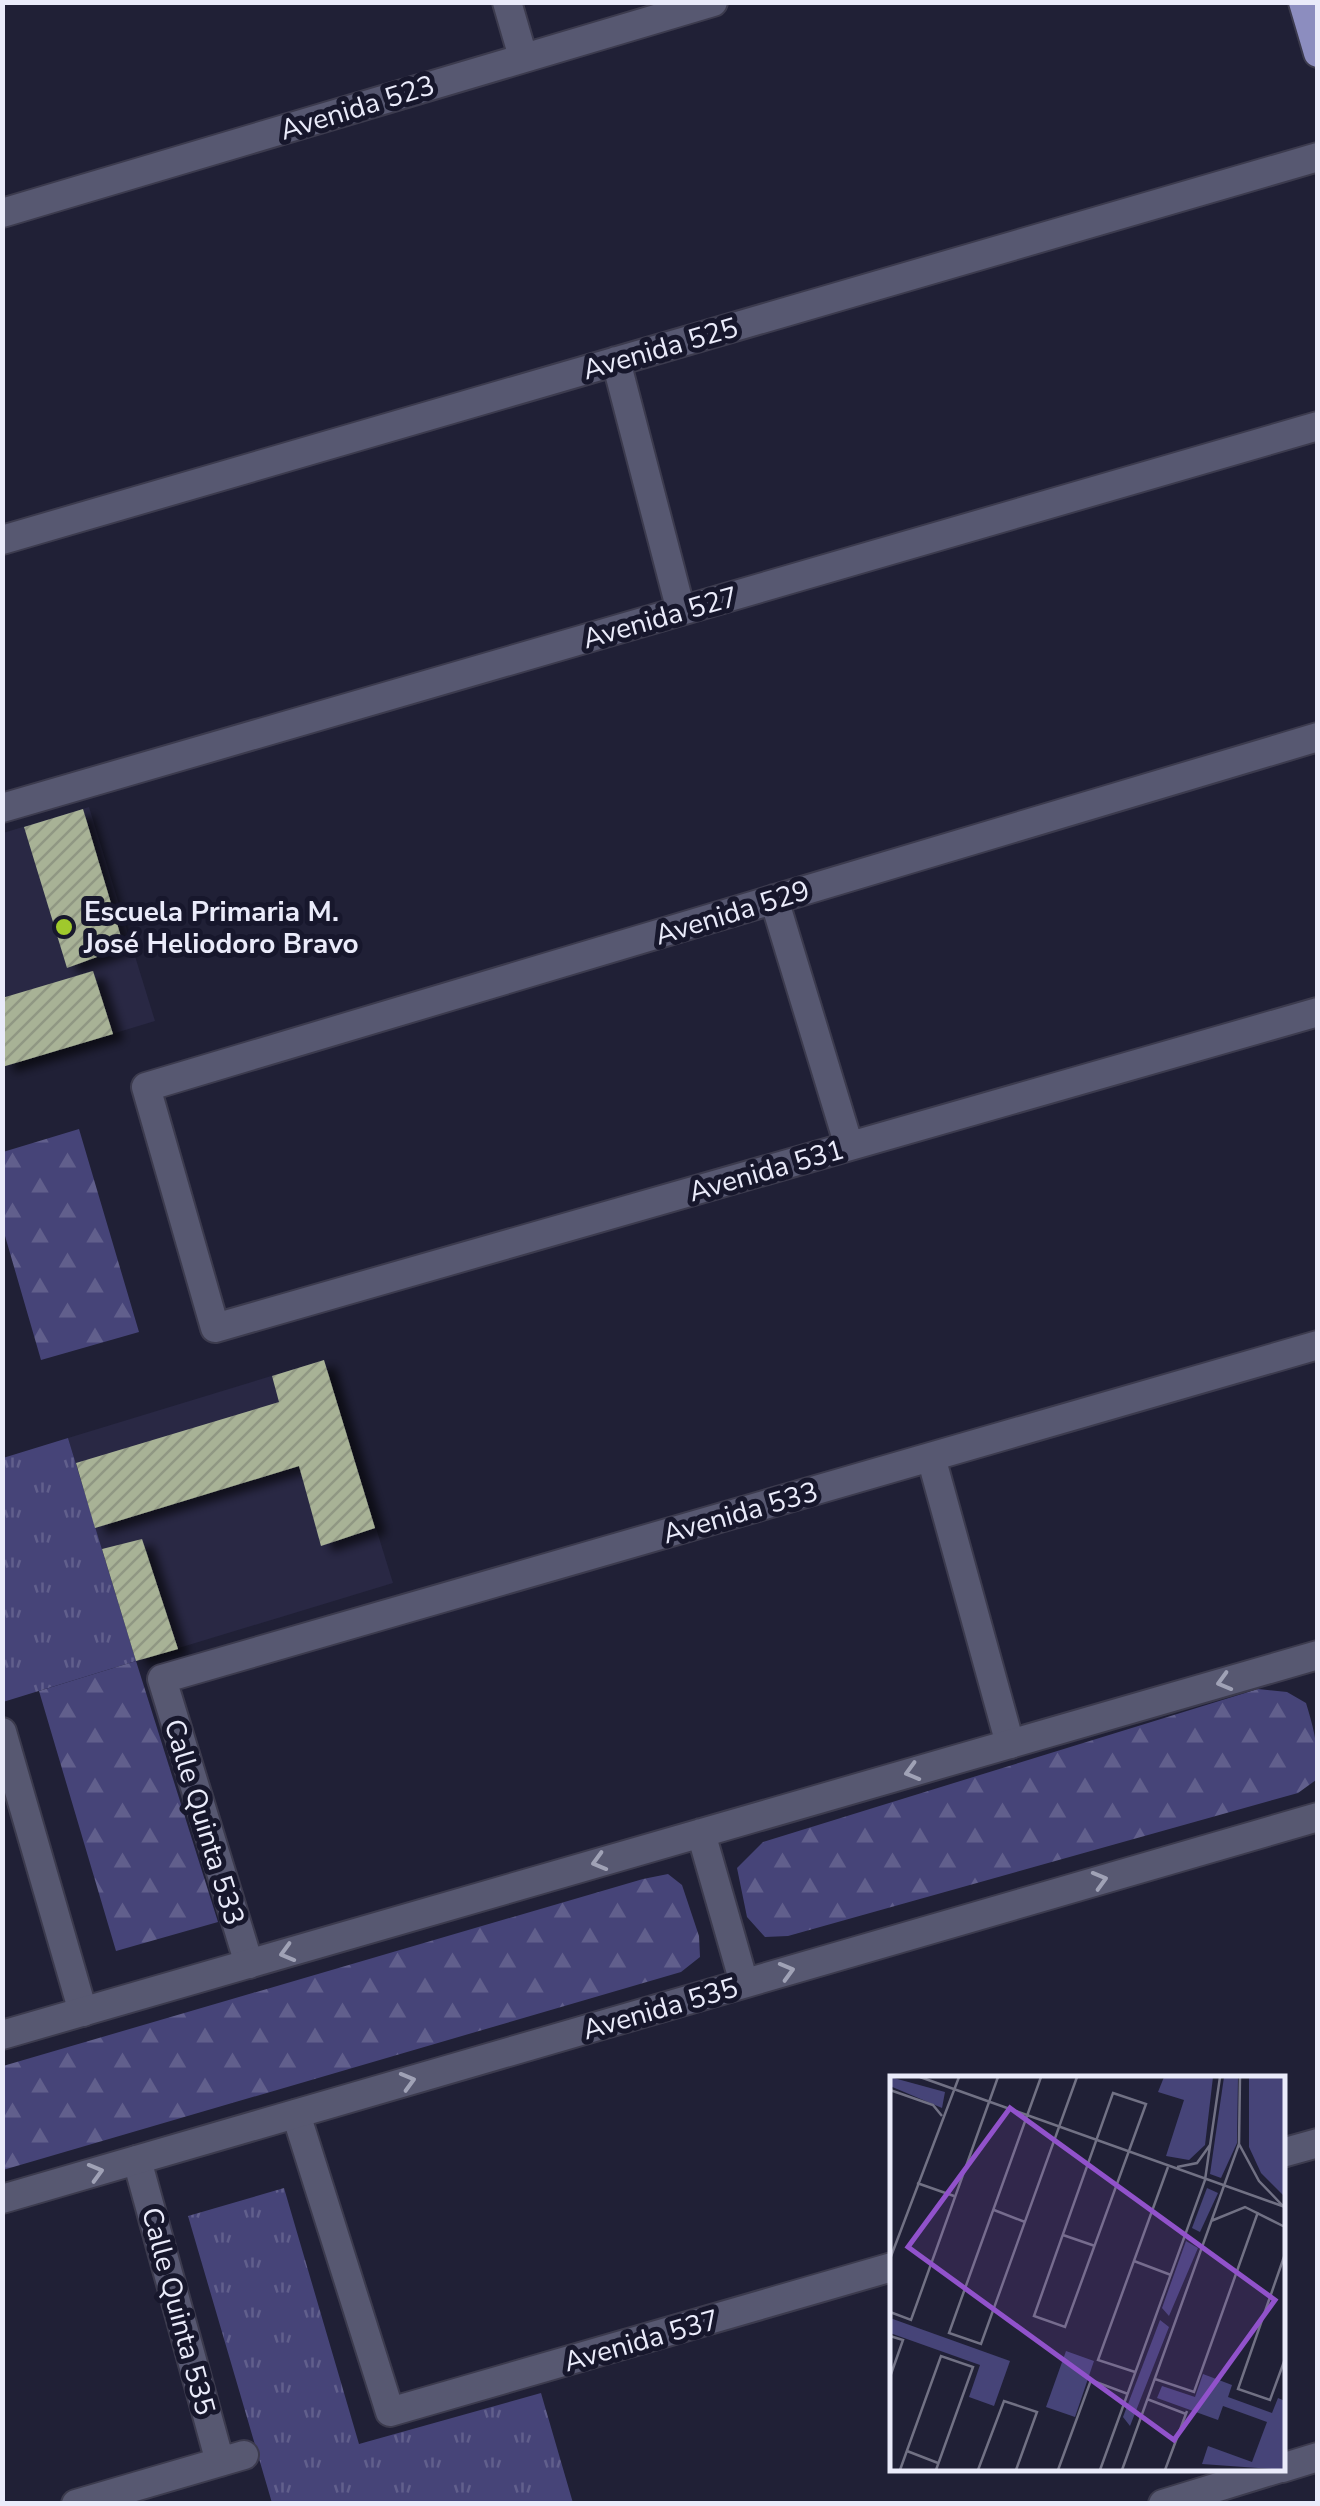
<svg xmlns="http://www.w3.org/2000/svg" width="1320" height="2506" font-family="'Nunito Sans',sans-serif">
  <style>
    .built { fill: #292844 }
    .grass { fill: url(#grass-tufts) }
    .forest { fill: url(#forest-firs) }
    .building { fill: url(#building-hatch); filter: url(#shadow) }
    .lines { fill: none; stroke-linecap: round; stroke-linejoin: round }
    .minor-casing { stroke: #3c3b4e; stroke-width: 32 }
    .tertiary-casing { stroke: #3c3b4e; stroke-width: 32 }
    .primary-casing { stroke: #3c3b4e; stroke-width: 32 }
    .minor { stroke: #575871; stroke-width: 28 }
    .tertiary { stroke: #575871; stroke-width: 28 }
    .primary { stroke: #8c8dbf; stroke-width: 28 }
    .oneway { stroke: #a0a2b6 }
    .poi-dot { fill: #a0c92c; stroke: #17172c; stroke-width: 4 }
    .labels { text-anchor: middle; stroke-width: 10; stroke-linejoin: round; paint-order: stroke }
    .street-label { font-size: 28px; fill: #eaebfa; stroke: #17172c }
    .poi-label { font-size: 28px; font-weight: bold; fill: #eaebfa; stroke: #17172c; text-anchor: start }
    .inset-road { fill: none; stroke: #717184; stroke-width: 2.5 }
    .view { fill: #9152cb; fill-opacity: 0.15; stroke: #9152cb; stroke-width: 5 }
    .inset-edge { fill: none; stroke: #eaebfa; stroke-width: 5 }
  </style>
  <defs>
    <pattern id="grass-tufts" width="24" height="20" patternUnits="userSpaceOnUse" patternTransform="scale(2.5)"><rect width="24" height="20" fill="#464478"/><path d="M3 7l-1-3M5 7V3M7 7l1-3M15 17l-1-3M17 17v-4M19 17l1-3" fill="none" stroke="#615f8c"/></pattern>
    <pattern id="forest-firs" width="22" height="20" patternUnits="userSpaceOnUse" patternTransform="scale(2.5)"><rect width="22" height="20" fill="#464478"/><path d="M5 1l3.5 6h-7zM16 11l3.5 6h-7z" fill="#615f8c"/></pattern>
    <pattern id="building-hatch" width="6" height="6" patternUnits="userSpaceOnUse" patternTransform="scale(2.5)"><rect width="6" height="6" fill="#a8b296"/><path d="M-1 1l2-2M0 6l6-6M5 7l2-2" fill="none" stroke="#909783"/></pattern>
    <filter id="shadow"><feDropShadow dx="11" dy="6" stdDeviation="5" flood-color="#0009"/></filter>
  </defs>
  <rect width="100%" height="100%" fill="#202036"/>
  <path class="built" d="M 89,807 L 155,1021 L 3,1067 L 3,833 Z
    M 324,1360 L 393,1583 L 136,1661 L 68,1438 Z"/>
  <path class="grass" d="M 68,1438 L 136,1661 L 3,1702 L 3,1458 Z
    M 284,2188 L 359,2444 L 541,2393 L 573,2503 L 272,2503 L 188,2216 Z"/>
  <path class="forest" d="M 79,1129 L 139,1332 L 41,1360 L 3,1229 L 3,1152 Z
    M 136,1661 L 218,1922 L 116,1951 L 39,1691 Z
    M 1258,1689 L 1287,1692 L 1306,1703 C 1314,1729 1320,1752 1316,1780 L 1298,1793 L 788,1936 L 765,1937 L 747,1917 L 737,1868 L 763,1842 Z
    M 668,1874 L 682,1885 L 699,1936 L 700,1957 L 681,1972 L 3,2170 L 3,2066 L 643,1879 Z"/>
  <path class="building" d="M 83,809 L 124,947 L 67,968 L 24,827 Z
    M 93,971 L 113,1034 L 2,1067 L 2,998 Z
    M 324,1360 L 375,1528 L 321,1546 L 299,1466 L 95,1528 L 76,1463 L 279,1402 L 272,1376 Z
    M 142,1539 L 178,1649 L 136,1661 L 102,1549 Z"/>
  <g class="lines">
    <g class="minor-casing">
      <path id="minor" d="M 507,2 L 523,57
        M 2,213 L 713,2
        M 616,361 L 681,611
        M 2,540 L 1318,157
        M 1318,737 L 146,1087 L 215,1328 L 1318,1012
        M 2,808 L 1318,426
        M 774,899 L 849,1146
        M 931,1457 L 1010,1744
        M 2,1732 L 83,2012
        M 249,1964 L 162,1679 L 1318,1345
        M 296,2114 L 390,2412 L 892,2267
        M 1282,2153 L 1318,2143
        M 137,2160 L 220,2462
        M 1282,2468 L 1318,2457
        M 76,2504 L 244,2455
        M 1163,2504 L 1280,2468"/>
    </g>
    <g class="tertiary-casing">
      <path id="tertiary" d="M 701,1833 L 744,1983
        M 2,2035 L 1318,1655
        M 2,2199 L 1318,1817"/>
    </g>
    <g class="primary-casing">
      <path id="primary" d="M 1303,2 L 1318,53"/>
    </g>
    <use href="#minor" class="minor"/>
    <use href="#tertiary" class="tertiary"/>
    <use href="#primary" class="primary"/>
  </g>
  <defs><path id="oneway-chevron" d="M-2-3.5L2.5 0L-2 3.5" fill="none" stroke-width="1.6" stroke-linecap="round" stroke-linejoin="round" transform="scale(2.5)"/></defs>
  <g class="oneway">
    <use href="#oneway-chevron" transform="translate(1224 1682) rotate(164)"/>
    <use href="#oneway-chevron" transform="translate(912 1772) rotate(164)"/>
    <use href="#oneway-chevron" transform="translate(599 1862) rotate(164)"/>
    <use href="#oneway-chevron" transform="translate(1100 1880) rotate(-16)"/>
    <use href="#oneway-chevron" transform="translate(287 1953) rotate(164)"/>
    <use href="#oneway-chevron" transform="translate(787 1971) rotate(-16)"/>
    <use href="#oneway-chevron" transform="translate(408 2081) rotate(-16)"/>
    <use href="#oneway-chevron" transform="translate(96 2172) rotate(-16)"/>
  </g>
  <circle class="poi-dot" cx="64" cy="927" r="10"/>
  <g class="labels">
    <g class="street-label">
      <text transform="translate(357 107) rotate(-17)" y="10">Avenida 523</text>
      <text transform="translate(660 348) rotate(-16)" y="10">Avenida 525</text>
      <text transform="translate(660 617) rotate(-16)" y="10">Avenida 527</text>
      <text transform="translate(732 912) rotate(-17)" y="10">Avenida 529</text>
      <text transform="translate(766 1170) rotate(-16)" y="10">Avenida 531</text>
      <text transform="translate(740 1512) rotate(-16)" y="10">Avenida 533</text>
      <text transform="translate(205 1822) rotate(73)" y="10">Calle Quinta 533</text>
      <text transform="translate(660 2008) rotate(-16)" y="10">Avenida 535</text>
      <text transform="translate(179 2311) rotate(75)" y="10">Calle Quinta 535</text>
      <text transform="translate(641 2340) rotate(-16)" y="10">Avenida 537</text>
    </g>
    <g class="poi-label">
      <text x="84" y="921">Escuela Primaria M.<tspan x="84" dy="32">José Heliodoro Bravo</tspan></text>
    </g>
  </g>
  <g transform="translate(890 2076)">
    <rect width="395" height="395" fill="#202036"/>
    <path d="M 0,1 L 55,16 L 52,32 L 0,10 ZM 359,1 L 395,1 L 395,121 L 371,97 L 359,71 ZM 176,275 L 204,285 L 185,341 L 156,331 ZM 313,298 L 342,309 L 338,321 L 382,337 L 388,322 L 395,325 L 395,394 L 312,388 L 318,370 L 362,386 L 377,346 L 333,330 L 328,344 L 267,322 L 272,310 L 305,321 Z" fill="#464478"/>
    <path d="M 274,1 L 323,1 L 315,69 L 299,84 L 276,80 L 294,24 L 268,16 ZM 334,1 L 348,1 L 347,67 L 331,102 L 320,98 ZM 317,112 L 328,117 L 310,156 L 302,152 ZM 296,165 L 308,172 L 279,240 L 272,232 ZM 0,242 L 120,285 L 104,330 L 79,321 L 90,289 L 0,257 ZM 270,244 L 279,251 L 240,350 L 233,341 Z" fill="#464478"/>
    <path class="inset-road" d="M 30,1 L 395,131M 151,1 L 59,257 L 91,268 L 187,1M 0,14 L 43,29 L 52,40M 223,17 L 256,28 L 175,251 L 144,240 ZM 349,68 L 369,105 L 393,130M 287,91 L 307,87 L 320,69M 27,107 L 64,120M 104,134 L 135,146M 321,145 L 355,131 L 395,151M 173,159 L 205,170M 395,178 L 348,313 L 380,324 L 395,283M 0,183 L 69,1M 244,185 L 281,199M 0,236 L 21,244 L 108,1M 0,260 L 13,264 L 0,301M 245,296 L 208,284 L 278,91M 265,303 L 304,316 L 368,136M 257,323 L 296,338M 17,375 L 48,387M 10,394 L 51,280 L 83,291 L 46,394M 88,394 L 114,325 L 147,336 L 126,394M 168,394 L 201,304 L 238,318M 210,394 L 315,104 L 330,1M 232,394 L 349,68 L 350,1M 275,394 L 297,335"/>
    <path class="view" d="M 120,32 L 385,224 L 284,364 L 18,171 Z"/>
    <rect width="395" height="395" class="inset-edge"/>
  </g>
  <rect width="1320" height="2506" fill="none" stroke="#eaebfa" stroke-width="10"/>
</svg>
